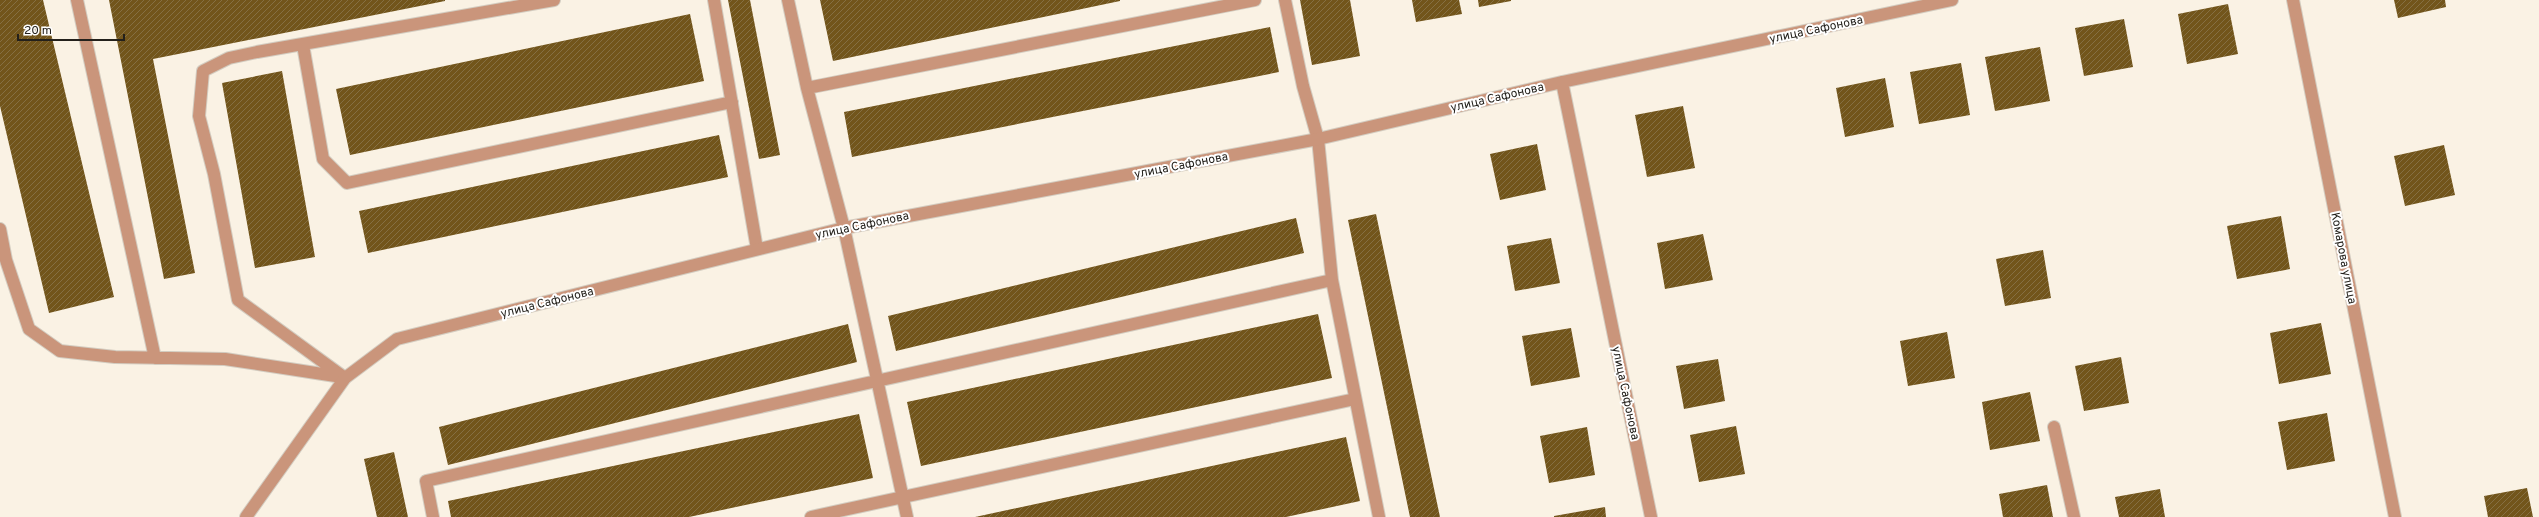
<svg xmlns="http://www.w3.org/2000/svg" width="2539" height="517" font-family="Overpass,sans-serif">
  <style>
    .building { fill: url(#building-hatch) }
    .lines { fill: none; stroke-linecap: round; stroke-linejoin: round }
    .lane-casing { stroke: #d3ccc0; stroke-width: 14 }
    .street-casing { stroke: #d3ccc0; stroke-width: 14 }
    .lane { stroke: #ca957b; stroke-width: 12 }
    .street { stroke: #ca957b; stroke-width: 12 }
    .labels { text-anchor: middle; stroke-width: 4; stroke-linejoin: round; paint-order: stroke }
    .street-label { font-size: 12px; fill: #23201b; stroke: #fff }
  </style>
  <defs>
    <pattern id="building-hatch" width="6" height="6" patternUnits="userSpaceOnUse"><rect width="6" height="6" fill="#72551b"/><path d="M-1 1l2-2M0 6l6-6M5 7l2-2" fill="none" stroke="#856f43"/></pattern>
  </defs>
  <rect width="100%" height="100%" fill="#faf2e4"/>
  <path class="building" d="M 0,0 L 43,0 L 114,297 L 49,313 L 0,106 Z
    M 109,0 L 445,0 L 445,1 L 153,59 L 195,273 L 164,279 Z
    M 728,0 L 750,0 L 780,155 L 759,159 Z
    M 820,0 L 1120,0 L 1120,1 L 833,61 Z
    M 1300,0 L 1350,0 L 1360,56 L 1312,65 Z
    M 1412,0 L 1459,0 L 1462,14 L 1416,22 Z
    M 1478,0 L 1511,0 L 1511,1 L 1479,7 Z
    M 2394,0 L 2445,0 L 2446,7 L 2398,18 Z
    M 2228,4 L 2238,54 L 2187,64 L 2178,14 Z
    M 690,14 L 704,81 L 350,155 L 336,89 Z
    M 2124,19 L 2133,67 L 2084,76 L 2075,28 Z
    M 1270,27 L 1279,72 L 852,157 L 844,112 Z
    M 2040,47 L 2050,101 L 1995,111 L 1985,57 Z
    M 1961,63 L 1970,115 L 1919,124 L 1910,72 Z
    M 282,71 L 315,257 L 255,268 L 222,83 Z
    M 1885,78 L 1894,127 L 1845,137 L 1836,88 Z
    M 1683,106 L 1695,168 L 1647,177 L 1635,115 Z
    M 719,135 L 728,177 L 368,253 L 359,211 Z
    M 1537,144 L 1546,190 L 1500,200 L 1490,154 Z
    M 2444,145 L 2455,195 L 2405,206 L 2394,156 Z
    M 1376,214 L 1440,517 L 1410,517 L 1348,220 Z
    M 2281,216 L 2290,269 L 2237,279 L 2227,226 Z
    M 1296,218 L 1304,253 L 896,351 L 888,316 Z
    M 1703,234 L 1713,280 L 1665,289 L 1657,243 Z
    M 1551,238 L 1560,283 L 1515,291 L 1507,246 Z
    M 2043,250 L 2051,298 L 2005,306 L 1996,259 Z
    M 1318,314 L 1332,378 L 921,466 L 907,402 Z
    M 2321,323 L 2331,374 L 2279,384 L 2270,333 Z
    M 848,324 L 857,362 L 448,465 L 439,427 Z
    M 1571,328 L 1580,377 L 1531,386 L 1522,336 Z
    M 1947,332 L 1955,378 L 1908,386 L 1900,341 Z
    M 2121,357 L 2129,403 L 2084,411 L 2075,366 Z
    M 1718,359 L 1725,401 L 1684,409 L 1676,366 Z
    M 2030,392 L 2040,441 L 1990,450 L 1982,402 Z
    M 2327,413 L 2335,461 L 2287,470 L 2278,422 Z
    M 859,414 L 873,478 L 689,517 L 451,517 L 448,501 Z
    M 1736,426 L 1745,474 L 1699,482 L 1690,435 Z
    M 1587,427 L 1595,475 L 1549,483 L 1540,436 Z
    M 1346,437 L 1360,501 L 1286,517 L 975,517 Z
    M 394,452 L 408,517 L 377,517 L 364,459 Z
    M 2047,485 L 2053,517 L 2003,517 L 1999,494 Z
    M 2527,488 L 2533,517 L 2488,517 L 2484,496 Z
    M 2160,489 L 2165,517 L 2119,517 L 2115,497 Z
    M 1605,507 L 1606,517 L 1554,517 L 1554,516 Z"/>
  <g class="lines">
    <g class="lane-casing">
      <path id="lane" d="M 77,0 L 155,358
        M 714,0 L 757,249
        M 788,0 L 807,88 L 844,228 L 907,517
        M 1285,0 L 1303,86 L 1318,139 L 1332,280
        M 303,45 L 323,159 L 347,183 L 732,102
        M 807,88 L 1255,0
        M 0,229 L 6,260 L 29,329 L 60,351 L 115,357 L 225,359 L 342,377
        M 345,378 L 238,300 L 214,174 L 199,116 L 203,71 L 229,58 L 257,52 L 554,0
        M 433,517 L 426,481 L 1332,280 L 1379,517
        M 811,517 L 1355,399"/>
    </g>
    <g class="street-casing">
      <path id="street" d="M 2293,0 L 2395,517
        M 1562,82 L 1651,517
        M 2054,427 L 2074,517
        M 246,517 L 345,378 L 397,339 L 844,228 L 1318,139 L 1562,82 L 1952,0"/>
    </g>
    <use href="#lane" class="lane"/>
    <use href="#street" class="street"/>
  </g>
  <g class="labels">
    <g class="street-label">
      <text transform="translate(1816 29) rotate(-12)" y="4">улица Сафонова</text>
      <text transform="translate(1497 97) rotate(-13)" y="4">улица Сафонова</text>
      <text transform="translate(1181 165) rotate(-11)" y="4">улица Сафонова</text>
      <text transform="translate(862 225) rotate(-12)" y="4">улица Сафонова</text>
      <text transform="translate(2344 258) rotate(79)" y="4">Комарова улица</text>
      <text transform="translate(547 302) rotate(-14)" y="4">улица Сафонова</text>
      <text transform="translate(1626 393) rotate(78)" y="4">улица Сафонова</text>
    </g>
  </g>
  <path d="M18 34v6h106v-6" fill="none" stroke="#23201b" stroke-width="2"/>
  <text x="24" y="34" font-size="12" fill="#23201b" stroke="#ffffff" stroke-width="3" paint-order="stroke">20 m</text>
</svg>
